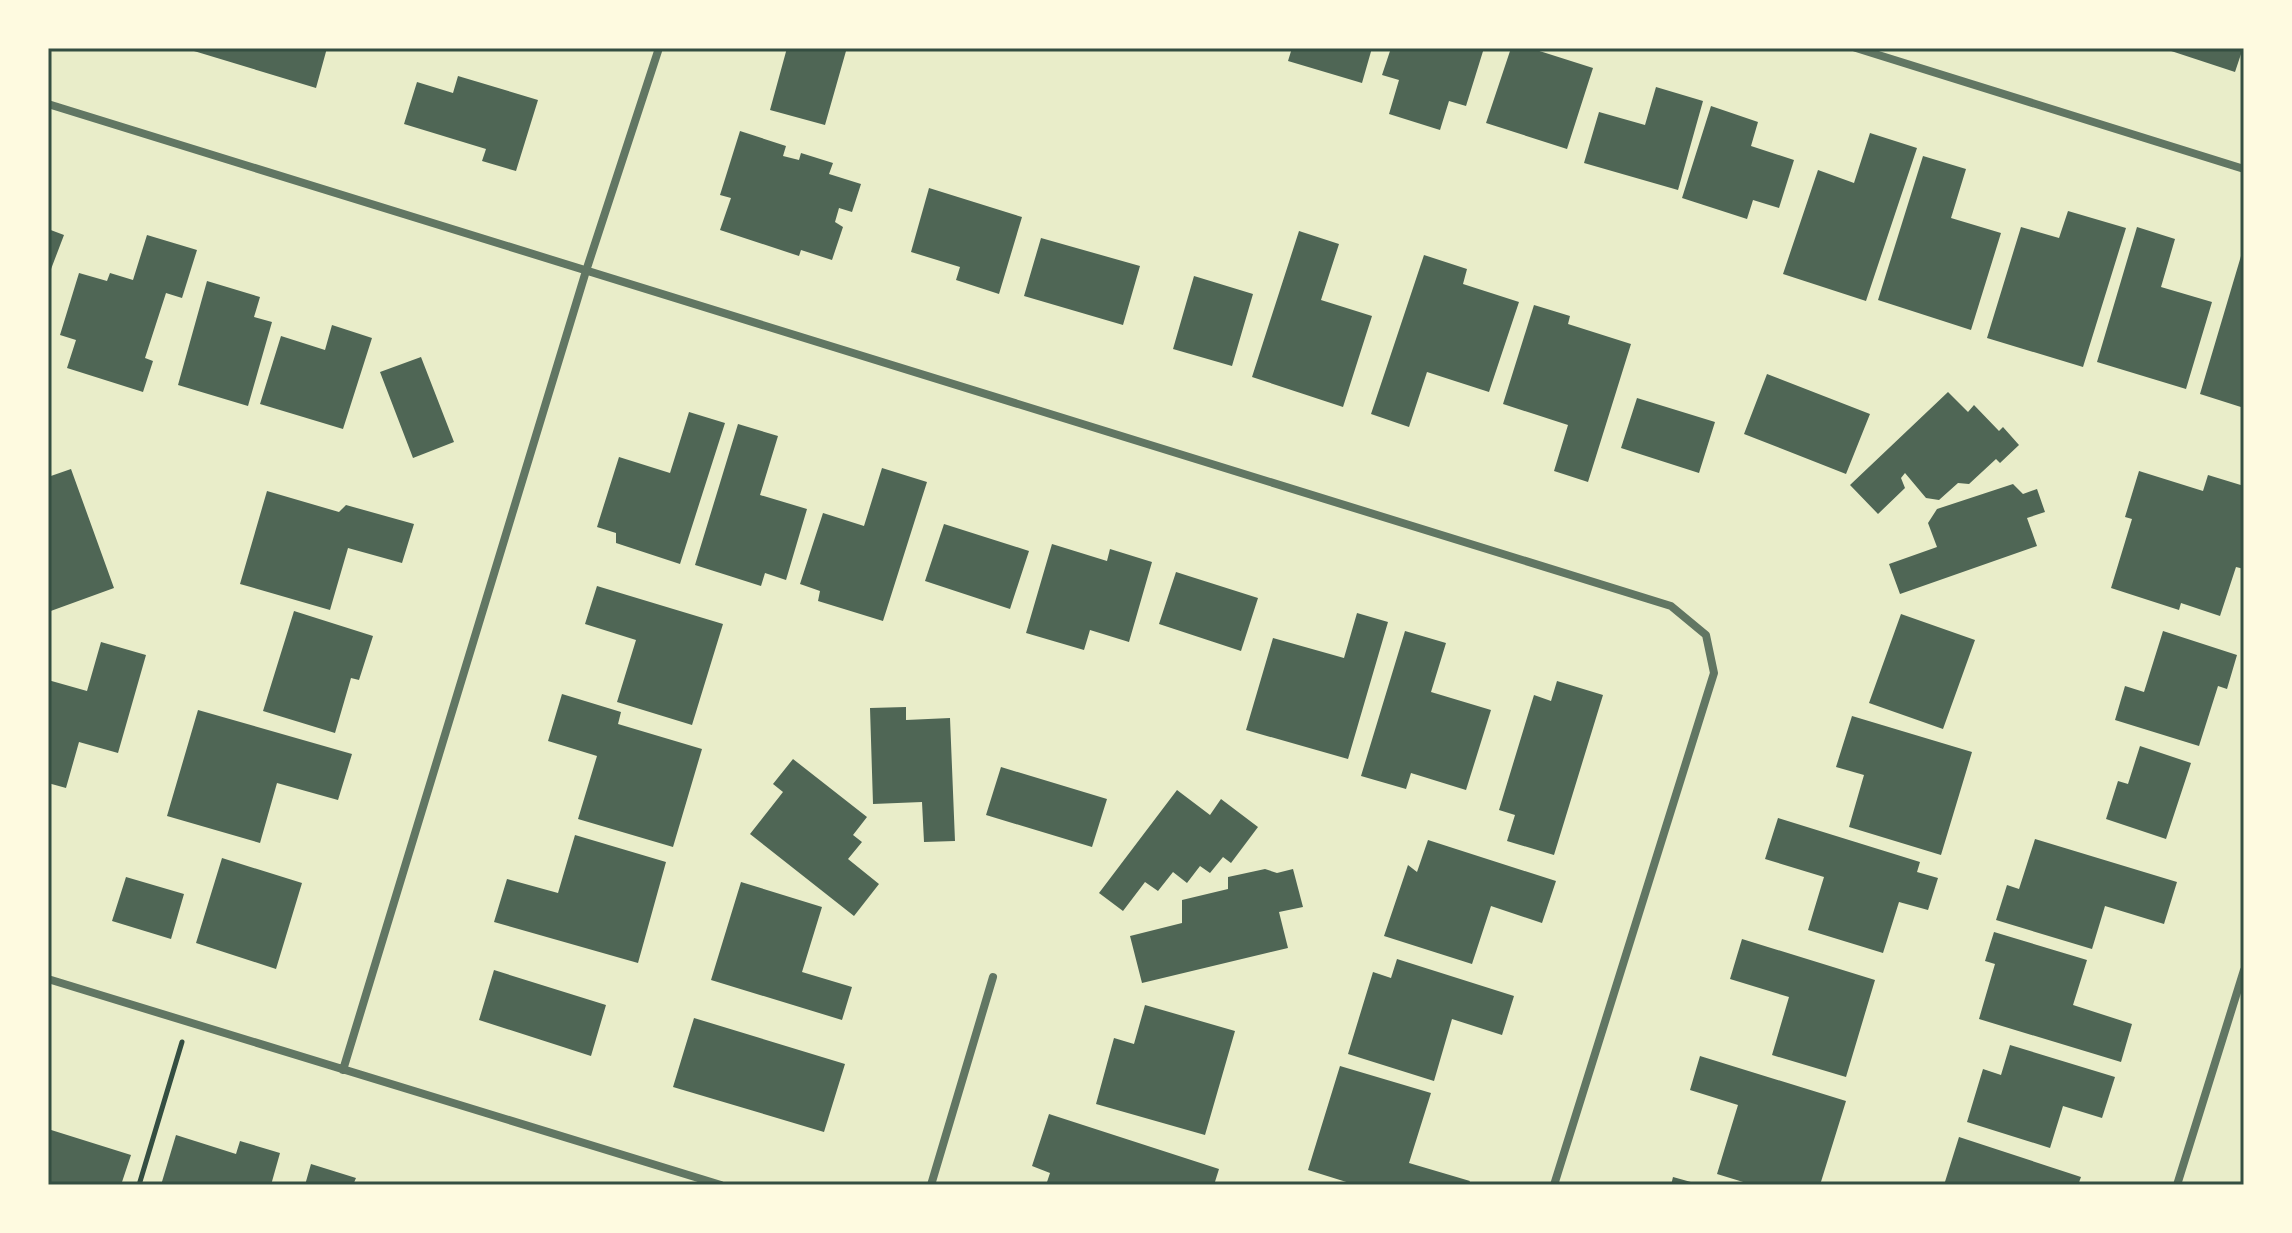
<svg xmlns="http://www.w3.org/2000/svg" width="2292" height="1233" font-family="Inter,sans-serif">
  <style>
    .building { fill: #4f6655 }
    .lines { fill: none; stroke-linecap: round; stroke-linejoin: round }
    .path { stroke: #344e41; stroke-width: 5 }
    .minor { stroke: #617663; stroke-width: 8 }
    .neatline { fill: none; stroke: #344e41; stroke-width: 3 }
  </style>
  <rect width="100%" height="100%" fill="#e9edc9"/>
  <path class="building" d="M 184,48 L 327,48 L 316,88 Z
    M 787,48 L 835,48 L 846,51 L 825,125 L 770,110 Z
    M 1292,48 L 1372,48 L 1362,83 L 1288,61 Z
    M 1391,48 L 1484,48 L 1466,106 L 1449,101 L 1440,130 L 1389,114 L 1399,80 L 1382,75 Z
    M 1511,48 L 1530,48 L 1593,68 L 1567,149 L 1486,123 Z
    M 2162,48 L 2243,48 L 2235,72 Z
    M 458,76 L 538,100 L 516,171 L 482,161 L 486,149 L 404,124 L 417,82 L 453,93 Z
    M 1656,87 L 1703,101 L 1678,190 L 1584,163 L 1599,112 L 1645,125 Z
    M 1711,106 L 1758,122 L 1751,146 L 1794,160 L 1779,208 L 1753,200 L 1747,219 L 1682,198 Z
    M 740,131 L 786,146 L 783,156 L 799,160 L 801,153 L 833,163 L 829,174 L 861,184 L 852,212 L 839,208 L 835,222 L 843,227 L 832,260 L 801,250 L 799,256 L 720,230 L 731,198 L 720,195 Z
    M 1870,133 L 1917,148 L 1866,301 L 1783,274 L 1818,170 L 1854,183 Z
    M 1923,156 L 1966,169 L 1951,218 L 2001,233 L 1971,330 L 1878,300 Z
    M 929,188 L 1022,217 L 999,294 L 956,280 L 960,267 L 911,252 Z
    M 2068,211 L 2126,228 L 2083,367 L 1987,338 L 2021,227 L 2059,238 Z
    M 2137,227 L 2175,239 L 2161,287 L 2212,302 L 2186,389 L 2097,362 Z
    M 48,229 L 64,235 L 48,277 Z
    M 1299,231 L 1339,244 L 1321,300 L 1372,316 L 1343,407 L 1252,377 Z
    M 147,235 L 197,250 L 182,298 L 166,293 L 145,358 L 153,361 L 143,392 L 67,368 L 76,340 L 60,335 L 79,273 L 107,281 L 110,273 L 133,280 Z
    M 1041,238 L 1140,266 L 1123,325 L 1024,296 Z
    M 1424,255 L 1467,269 L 1463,284 L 1519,302 L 1489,392 L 1427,372 L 1409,427 L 1371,414 Z
    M 2241,256 L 2244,257 L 2244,408 L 2200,394 Z
    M 1194,276 L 1253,294 L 1232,366 L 1173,349 Z
    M 207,281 L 260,297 L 254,317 L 272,322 L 248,406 L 178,385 Z
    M 1534,305 L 1570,316 L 1568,324 L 1631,344 L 1588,482 L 1554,471 L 1568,425 L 1503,404 Z
    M 332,325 L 372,338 L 343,429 L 260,404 L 281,336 L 325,350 Z
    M 421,357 L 454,442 L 413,458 L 380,372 Z
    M 1767,374 L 1870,414 L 1846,474 L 1744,434 Z
    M 1948,392 L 1968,412 L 1974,405 L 1999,431 L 2003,427 L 2019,445 L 2000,463 L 1996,459 L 1969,484 L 1958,483 L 1939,500 L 1926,498 L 1905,473 L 1901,478 L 1905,488 L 1878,514 L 1850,485 Z
    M 1637,398 L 1715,422 L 1699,473 L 1621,448 Z
    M 689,412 L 725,423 L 680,564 L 616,543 L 616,533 L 597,527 L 619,457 L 670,473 Z
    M 738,424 L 778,436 L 760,495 L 807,509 L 786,580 L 765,573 L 761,586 L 695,565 Z
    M 882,468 L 927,482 L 883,621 L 818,601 L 820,591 L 800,584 L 823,513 L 864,526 Z
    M 71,469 L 114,588 L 48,612 L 48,477 Z
    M 2139,471 L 2203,491 L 2208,475 L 2244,486 L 2244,569 L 2236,567 L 2220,616 L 2181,603 L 2179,610 L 2111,588 L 2132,519 L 2125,517 Z
    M 2013,484 L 2023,494 L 2037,489 L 2045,512 L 2027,518 L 2037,546 L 1900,594 L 1889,564 L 1937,547 L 1928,523 L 1937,509 Z
    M 267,491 L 339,512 L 346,505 L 414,524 L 402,563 L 348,548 L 330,610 L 240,584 Z
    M 944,524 L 1029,551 L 1010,609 L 925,581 Z
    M 1052,544 L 1107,561 L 1110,549 L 1152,562 L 1129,642 L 1090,630 L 1084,650 L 1026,633 Z
    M 1176,572 L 1258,598 L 1241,651 L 1159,624 Z
    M 597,586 L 723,624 L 692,725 L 617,702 L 636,640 L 585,624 Z
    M 294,611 L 373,636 L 359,680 L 351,678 L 335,733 L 263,711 Z
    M 1357,613 L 1388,622 L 1348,759 L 1246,730 L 1273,638 L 1344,658 Z
    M 1901,614 L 1975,640 L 1943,729 L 1869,703 Z
    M 1405,631 L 1446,643 L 1431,692 L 1491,710 L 1466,790 L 1411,773 L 1406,789 L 1361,776 Z
    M 2163,631 L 2237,655 L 2227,689 L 2218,686 L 2199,746 L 2115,720 L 2125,686 L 2144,692 Z
    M 101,642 L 146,655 L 118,753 L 79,742 L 66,788 L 48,783 L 48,680 L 87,691 Z
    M 1557,681 L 1603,695 L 1554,855 L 1507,841 L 1515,815 L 1499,810 L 1534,695 L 1551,701 Z
    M 562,694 L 621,712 L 618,724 L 702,749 L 673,847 L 578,819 L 597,756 L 548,741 Z
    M 906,707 L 906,720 L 950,718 L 955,841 L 924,842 L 922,802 L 873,804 L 870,708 Z
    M 198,710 L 352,754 L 338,800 L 277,783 L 260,843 L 167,816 Z
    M 1852,716 L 1972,752 L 1941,855 L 1849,827 L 1864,775 L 1836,767 Z
    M 2140,746 L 2191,763 L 2166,839 L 2106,819 L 2118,781 L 2128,784 Z
    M 793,759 L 867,817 L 853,835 L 862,842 L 848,859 L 879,884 L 854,916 L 750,834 L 783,792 L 773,784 Z
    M 1001,767 L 1107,799 L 1092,847 L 986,815 Z
    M 1177,790 L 1210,815 L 1221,799 L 1258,827 L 1231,863 L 1223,857 L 1210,873 L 1200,866 L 1187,883 L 1173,872 L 1158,891 L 1145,882 L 1123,911 L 1099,893 Z
    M 1778,818 L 1920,862 L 1917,872 L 1938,878 L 1928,910 L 1899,902 L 1883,953 L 1808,930 L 1824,877 L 1765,859 Z
    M 575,835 L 666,862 L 638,963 L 494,922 L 507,879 L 558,893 Z
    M 2035,839 L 2177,882 L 2164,924 L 2105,906 L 2092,949 L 1996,920 L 2007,885 L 2019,889 Z
    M 1428,840 L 1556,881 L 1542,923 L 1491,906 L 1472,964 L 1384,936 L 1408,865 L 1417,872 Z
    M 222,858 L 302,883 L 276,969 L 196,943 Z
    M 1265,869 L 1277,873 L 1293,869 L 1303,907 L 1279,912 L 1288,948 L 1142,983 L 1130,936 L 1182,923 L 1182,900 L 1228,889 L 1228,877 Z
    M 126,877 L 184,894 L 171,939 L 112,921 Z
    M 741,882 L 822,907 L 802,972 L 852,987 L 842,1020 L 711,980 Z
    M 1994,932 L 2087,960 L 2073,1005 L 2132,1024 L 2121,1062 L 1979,1019 L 1995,964 L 1985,961 Z
    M 1742,939 L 1875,980 L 1846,1077 L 1772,1055 L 1789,997 L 1730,979 Z
    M 1397,959 L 1514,996 L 1502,1035 L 1452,1019 L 1434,1081 L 1348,1054 L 1373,972 L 1391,978 Z
    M 494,970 L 606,1005 L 591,1056 L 479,1020 Z
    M 1145,1005 L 1235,1031 L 1205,1135 L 1096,1104 L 1114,1038 L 1134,1044 Z
    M 694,1018 L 845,1064 L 824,1132 L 673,1087 Z
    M 2010,1045 L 2115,1077 L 2102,1118 L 2063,1106 L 2050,1148 L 1967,1122 L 1983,1069 L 2001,1075 Z
    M 1700,1056 L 1846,1101 L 1820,1185 L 1753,1185 L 1717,1174 L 1738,1105 L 1690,1090 Z
    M 1340,1066 L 1431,1093 L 1409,1163 L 1470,1181 L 1468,1185 L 1356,1185 L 1308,1170 Z
    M 1049,1114 L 1219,1169 L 1214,1185 L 1046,1185 L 1050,1173 L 1032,1166 Z
    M 48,1129 L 131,1155 L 121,1185 L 48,1185 Z
    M 176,1135 L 236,1154 L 240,1141 L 280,1153 L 271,1185 L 161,1185 Z
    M 1959,1137 L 2081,1177 L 2078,1185 L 1944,1185 Z
    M 311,1164 L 356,1178 L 353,1185 L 305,1185 Z
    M 1673,1177 L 1698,1184 L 1698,1185 L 1671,1185 Z"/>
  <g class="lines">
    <path class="path" d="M 139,1185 L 182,1042"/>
    <path class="minor" d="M 1856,48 L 2244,169
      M 48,104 L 1671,606 L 1706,635 L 1714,673 L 1554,1185
      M 48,979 L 721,1185
      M 343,1070 L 586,271 L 659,48
      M 931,1185 L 993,977
      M 2177,1185 L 2244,970"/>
  </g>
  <rect width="2292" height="1233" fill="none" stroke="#fefae0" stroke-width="100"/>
  <rect x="50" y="50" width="2192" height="1133" class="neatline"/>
</svg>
